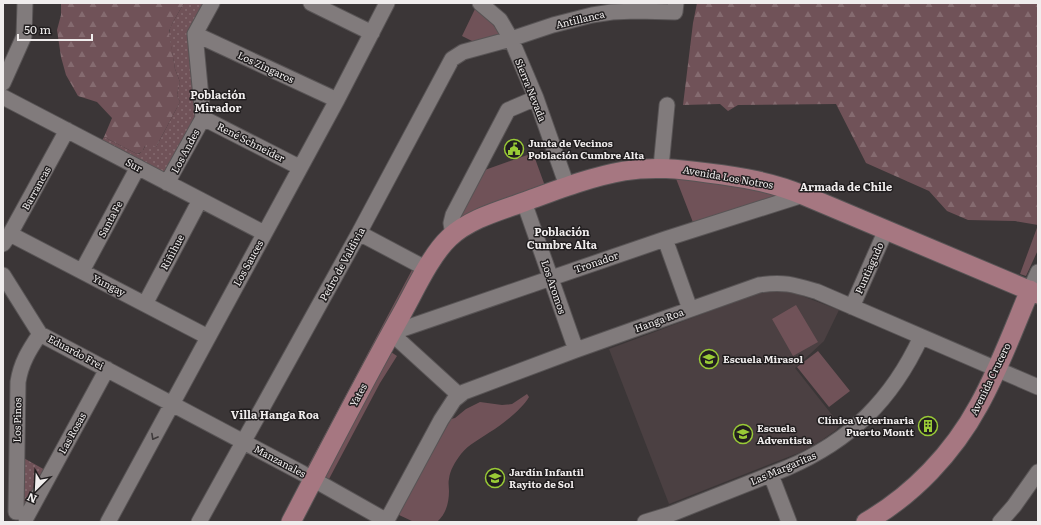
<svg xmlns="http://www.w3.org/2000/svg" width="1041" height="525" font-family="Literata,serif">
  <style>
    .built { fill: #4b4042 }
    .grass { fill: #705258 }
    .forest { fill: url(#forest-firs) }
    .park { fill: url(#park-dots) }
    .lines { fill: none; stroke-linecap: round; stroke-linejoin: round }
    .minor-casing { stroke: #585455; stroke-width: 17 }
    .major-casing { stroke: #585455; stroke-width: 21 }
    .minor { stroke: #817b7c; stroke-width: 15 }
    .major { stroke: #a67781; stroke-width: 19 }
    .oneway { stroke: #3e3a3b }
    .labels { text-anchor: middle; stroke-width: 3; stroke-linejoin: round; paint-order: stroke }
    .street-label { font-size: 10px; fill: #f0eded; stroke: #211e1f }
    .poi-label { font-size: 10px; font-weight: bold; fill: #f0eded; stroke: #211e1f; text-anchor: start }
    .neighbourhood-label { font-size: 11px; font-weight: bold; fill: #f0eded; stroke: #211e1f }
  </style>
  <defs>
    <pattern id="forest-firs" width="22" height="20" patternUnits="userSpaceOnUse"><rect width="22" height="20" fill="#705258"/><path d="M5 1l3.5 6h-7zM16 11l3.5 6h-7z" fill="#856b70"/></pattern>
    <pattern id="park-dots" width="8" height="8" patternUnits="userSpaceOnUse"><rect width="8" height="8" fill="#705258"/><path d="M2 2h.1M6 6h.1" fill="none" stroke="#856b70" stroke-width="1.8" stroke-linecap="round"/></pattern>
  </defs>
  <rect width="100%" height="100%" fill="#3b3637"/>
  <path class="built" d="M 784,289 L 839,310 L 824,341 L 795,368 L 840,425 L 836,430 L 822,440 L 801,452 L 669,504 L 609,349 L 759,293 Z"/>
  <path class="grass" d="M 475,9 C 487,16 495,25 501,37 L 476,43 L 462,36 Z
    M 533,153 L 545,186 L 460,221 L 456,215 L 482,171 Z
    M 675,176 L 775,191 L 778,197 L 694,225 Z
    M 1038,225 L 1038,250 L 1026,276 L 1020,274 Z
    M 414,266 L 417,269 L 311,469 L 307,468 Z
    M 796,305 L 818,342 L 793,356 L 772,319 Z
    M 388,350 L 397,356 L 380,383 L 329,479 L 324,477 Z
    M 818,351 L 850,391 L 829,407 L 797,367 Z
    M 527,394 L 529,397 C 522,409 502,425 490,432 C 480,439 469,444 461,454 C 455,462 450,470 449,479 C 448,483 449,487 449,491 C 449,503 446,514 437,522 L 414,522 L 399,515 L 398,513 L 411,486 L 421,473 L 451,419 L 455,418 L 466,409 L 480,402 L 502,405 L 512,404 Z"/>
  <path class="forest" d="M 61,3 L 184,3 L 173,22 L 169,31 L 175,69 L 180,82 L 177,95 L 180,102 L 156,147 L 145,146 L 142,152 L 137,154 L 104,137 L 112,118 L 97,102 L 78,96 L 66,75 L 61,57 L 57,30 L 61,15 Z
    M 697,3 L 1038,3 L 1038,225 L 1015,221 L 968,220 L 947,211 L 929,191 L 866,163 L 836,104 L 738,105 L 728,111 L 720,104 L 683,105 L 693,23 Z"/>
  <path class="park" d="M 184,3 L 203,3 L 189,29 L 189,31 L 199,112 L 166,176 L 101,142 L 104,137 L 137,154 C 143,154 144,146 148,143 L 156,147 L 180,102 L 177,95 L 180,82 L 175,69 L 169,34 L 170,28 L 173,22 Z
    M 20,456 L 47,471 L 26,512 L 18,507 Z"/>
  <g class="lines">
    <g class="minor-casing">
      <path id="minor" d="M 311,3 L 372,33
        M 480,3 L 500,20 L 511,39 L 536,98 L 567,186
        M 195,34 L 337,100
        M 3,83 L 24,36 L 25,3
        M 3,97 L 264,233
        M 203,118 L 299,167
        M 661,167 L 667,105
        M 167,183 L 203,118 L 195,34 L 212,3
        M 524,202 L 576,350
        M 359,233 L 427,269
        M 10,234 L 208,337
        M 453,235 L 451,223 L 453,215 L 508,110 L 536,98
        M 665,239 L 690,309
        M 3,244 L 10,234 L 67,130
        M 82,271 L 138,167
        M 3,275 L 40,334 L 302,473 L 387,521
        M 1030,290 L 1038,272
        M 145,304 L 200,200
        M 852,307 L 886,230
        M 459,395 L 391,333 L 665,239 L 803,195
        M 771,475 L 789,522
        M 16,512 L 18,382 C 21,363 29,350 40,334
        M 26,518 L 107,369
        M 108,522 L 337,100 L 387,3
        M 199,522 L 359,233 L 452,59 L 463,52 L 511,39 L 553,25 L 592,15 L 612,12 L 636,11 L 675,12 L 676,3
        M 386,522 L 441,420 L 454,400 L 464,392 L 576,350 L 759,285 C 784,281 795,285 818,292 L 1038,387
        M 645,522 L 671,514 L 787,468 C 850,441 892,400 921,337
        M 1000,522 L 1014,506 L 1038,472"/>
    </g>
    <g class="major-casing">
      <path id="major" d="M 291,522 C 327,453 363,383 401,315 C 414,292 430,256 449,238 C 469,219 499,211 524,202 C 557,190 590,177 624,171 C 653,166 680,169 708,173 C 741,177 772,182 803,195 L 1038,294
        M 866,522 C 913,495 953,453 979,405 C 999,369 1014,328 1030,290"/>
    </g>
    <use href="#minor" class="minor"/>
    <use href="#major" class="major"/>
  </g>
  <defs><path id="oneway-chevron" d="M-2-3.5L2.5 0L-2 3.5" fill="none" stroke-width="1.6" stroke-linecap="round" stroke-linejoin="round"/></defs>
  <use class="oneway" href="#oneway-chevron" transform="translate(154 437) rotate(119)"/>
  <defs>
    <g id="civic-ring" transform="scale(1)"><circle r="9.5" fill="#211e1f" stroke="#99cb36" stroke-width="1.5"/><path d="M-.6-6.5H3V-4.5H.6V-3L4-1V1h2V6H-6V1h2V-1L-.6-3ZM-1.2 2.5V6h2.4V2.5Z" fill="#99cb36"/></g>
    <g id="school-ring" transform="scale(1)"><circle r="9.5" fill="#211e1f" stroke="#99cb36" stroke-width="1.5"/><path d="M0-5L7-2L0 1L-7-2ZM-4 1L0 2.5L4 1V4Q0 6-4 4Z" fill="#99cb36"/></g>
    <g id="building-ring" transform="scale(1)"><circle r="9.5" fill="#211e1f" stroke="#99cb36" stroke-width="1.5"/><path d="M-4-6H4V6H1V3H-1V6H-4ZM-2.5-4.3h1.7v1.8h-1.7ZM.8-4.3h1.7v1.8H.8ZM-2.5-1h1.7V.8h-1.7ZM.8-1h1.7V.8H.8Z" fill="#99cb36"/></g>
  </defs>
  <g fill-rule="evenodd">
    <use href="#civic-ring" x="514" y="149"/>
    <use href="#school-ring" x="709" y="359"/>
    <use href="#building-ring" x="928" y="426"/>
    <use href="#school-ring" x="743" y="434"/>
    <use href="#school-ring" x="495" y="478"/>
  </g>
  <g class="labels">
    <g class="street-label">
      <text transform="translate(580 19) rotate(-13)" y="4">Antillanca</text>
      <text transform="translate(266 67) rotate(25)" y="4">Los Zingaros</text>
      <text transform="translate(531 90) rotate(68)" y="4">Sierra Nevada</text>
      <text transform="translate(251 142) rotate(27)" y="4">René Schneider</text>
      <text transform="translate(185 151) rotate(-62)" y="4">Los Andes</text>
      <text transform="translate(134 165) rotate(28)" y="4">Sur</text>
      <text transform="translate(728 177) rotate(10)" y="4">Avenida Los Notros</text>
      <text transform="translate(36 188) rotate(-61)" y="4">Barrancas</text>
      <text transform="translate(110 219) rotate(-62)" y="4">Santa Fe</text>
      <text transform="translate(172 252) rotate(-62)" y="4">Riñihue</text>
      <text transform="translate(596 262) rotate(-19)" y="4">Tronador</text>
      <text transform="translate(248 263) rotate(-61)" y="4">Los Sauces</text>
      <text transform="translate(342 264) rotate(-61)" y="4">Pedro de Valdivia</text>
      <text transform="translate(869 268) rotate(-66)" y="4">Puntiagudo</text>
      <text transform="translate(109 285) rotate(27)" y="4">Yungay</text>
      <text transform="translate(554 287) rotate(71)" y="4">Los Aromos</text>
      <text transform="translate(659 320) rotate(-20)" y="4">Hanga Roa</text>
      <text transform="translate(76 352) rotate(28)" y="4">Eduardo Frei</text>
      <text transform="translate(990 379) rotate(-64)" y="4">Avenida Crucero</text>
      <text transform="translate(358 395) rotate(-62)" y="4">Yates</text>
      <text transform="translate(17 420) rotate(-89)" y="4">Los Pinos</text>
      <text transform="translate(72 433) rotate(-61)" y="4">Las Rosas</text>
      <text transform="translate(280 461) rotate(28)" y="4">Manzanales</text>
      <text transform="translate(783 468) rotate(-23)" y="4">Las Margaritas</text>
    </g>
    <g class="poi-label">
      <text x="528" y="147">Junta de Vecinos<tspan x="528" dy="12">Población Cumbre Alta</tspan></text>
      <text x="723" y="363">Escuela Mirasol</text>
      <text x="914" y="424" text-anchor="end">Clínica Veterinaria<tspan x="914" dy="12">Puerto Montt</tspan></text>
      <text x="757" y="432">Escuela<tspan x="757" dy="12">Adventista</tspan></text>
      <text x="509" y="476">Jardín Infantil<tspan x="509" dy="12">Rayito de Sol</tspan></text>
    </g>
    <g class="neighbourhood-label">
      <text x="218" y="99">Población<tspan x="218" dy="13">Mirador</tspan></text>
      <text x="846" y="191">Armada de Chile</text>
      <text x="562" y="236">Población<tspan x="562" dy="13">Cumbre Alta</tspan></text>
      <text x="275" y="419">Villa Hanga Roa</text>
    </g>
  </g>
  <rect width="1041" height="525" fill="none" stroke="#f0eded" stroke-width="8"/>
  <g transform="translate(36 489) rotate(204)" stroke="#211e1f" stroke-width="3" paint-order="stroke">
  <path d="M0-3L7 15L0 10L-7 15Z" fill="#f0eded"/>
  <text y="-6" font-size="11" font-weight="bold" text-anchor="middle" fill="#f0eded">N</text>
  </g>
  <path d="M18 34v6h74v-6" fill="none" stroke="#f0eded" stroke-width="2"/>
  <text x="24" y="34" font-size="12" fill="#f0eded" stroke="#211e1f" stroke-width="3" paint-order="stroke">50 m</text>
</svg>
